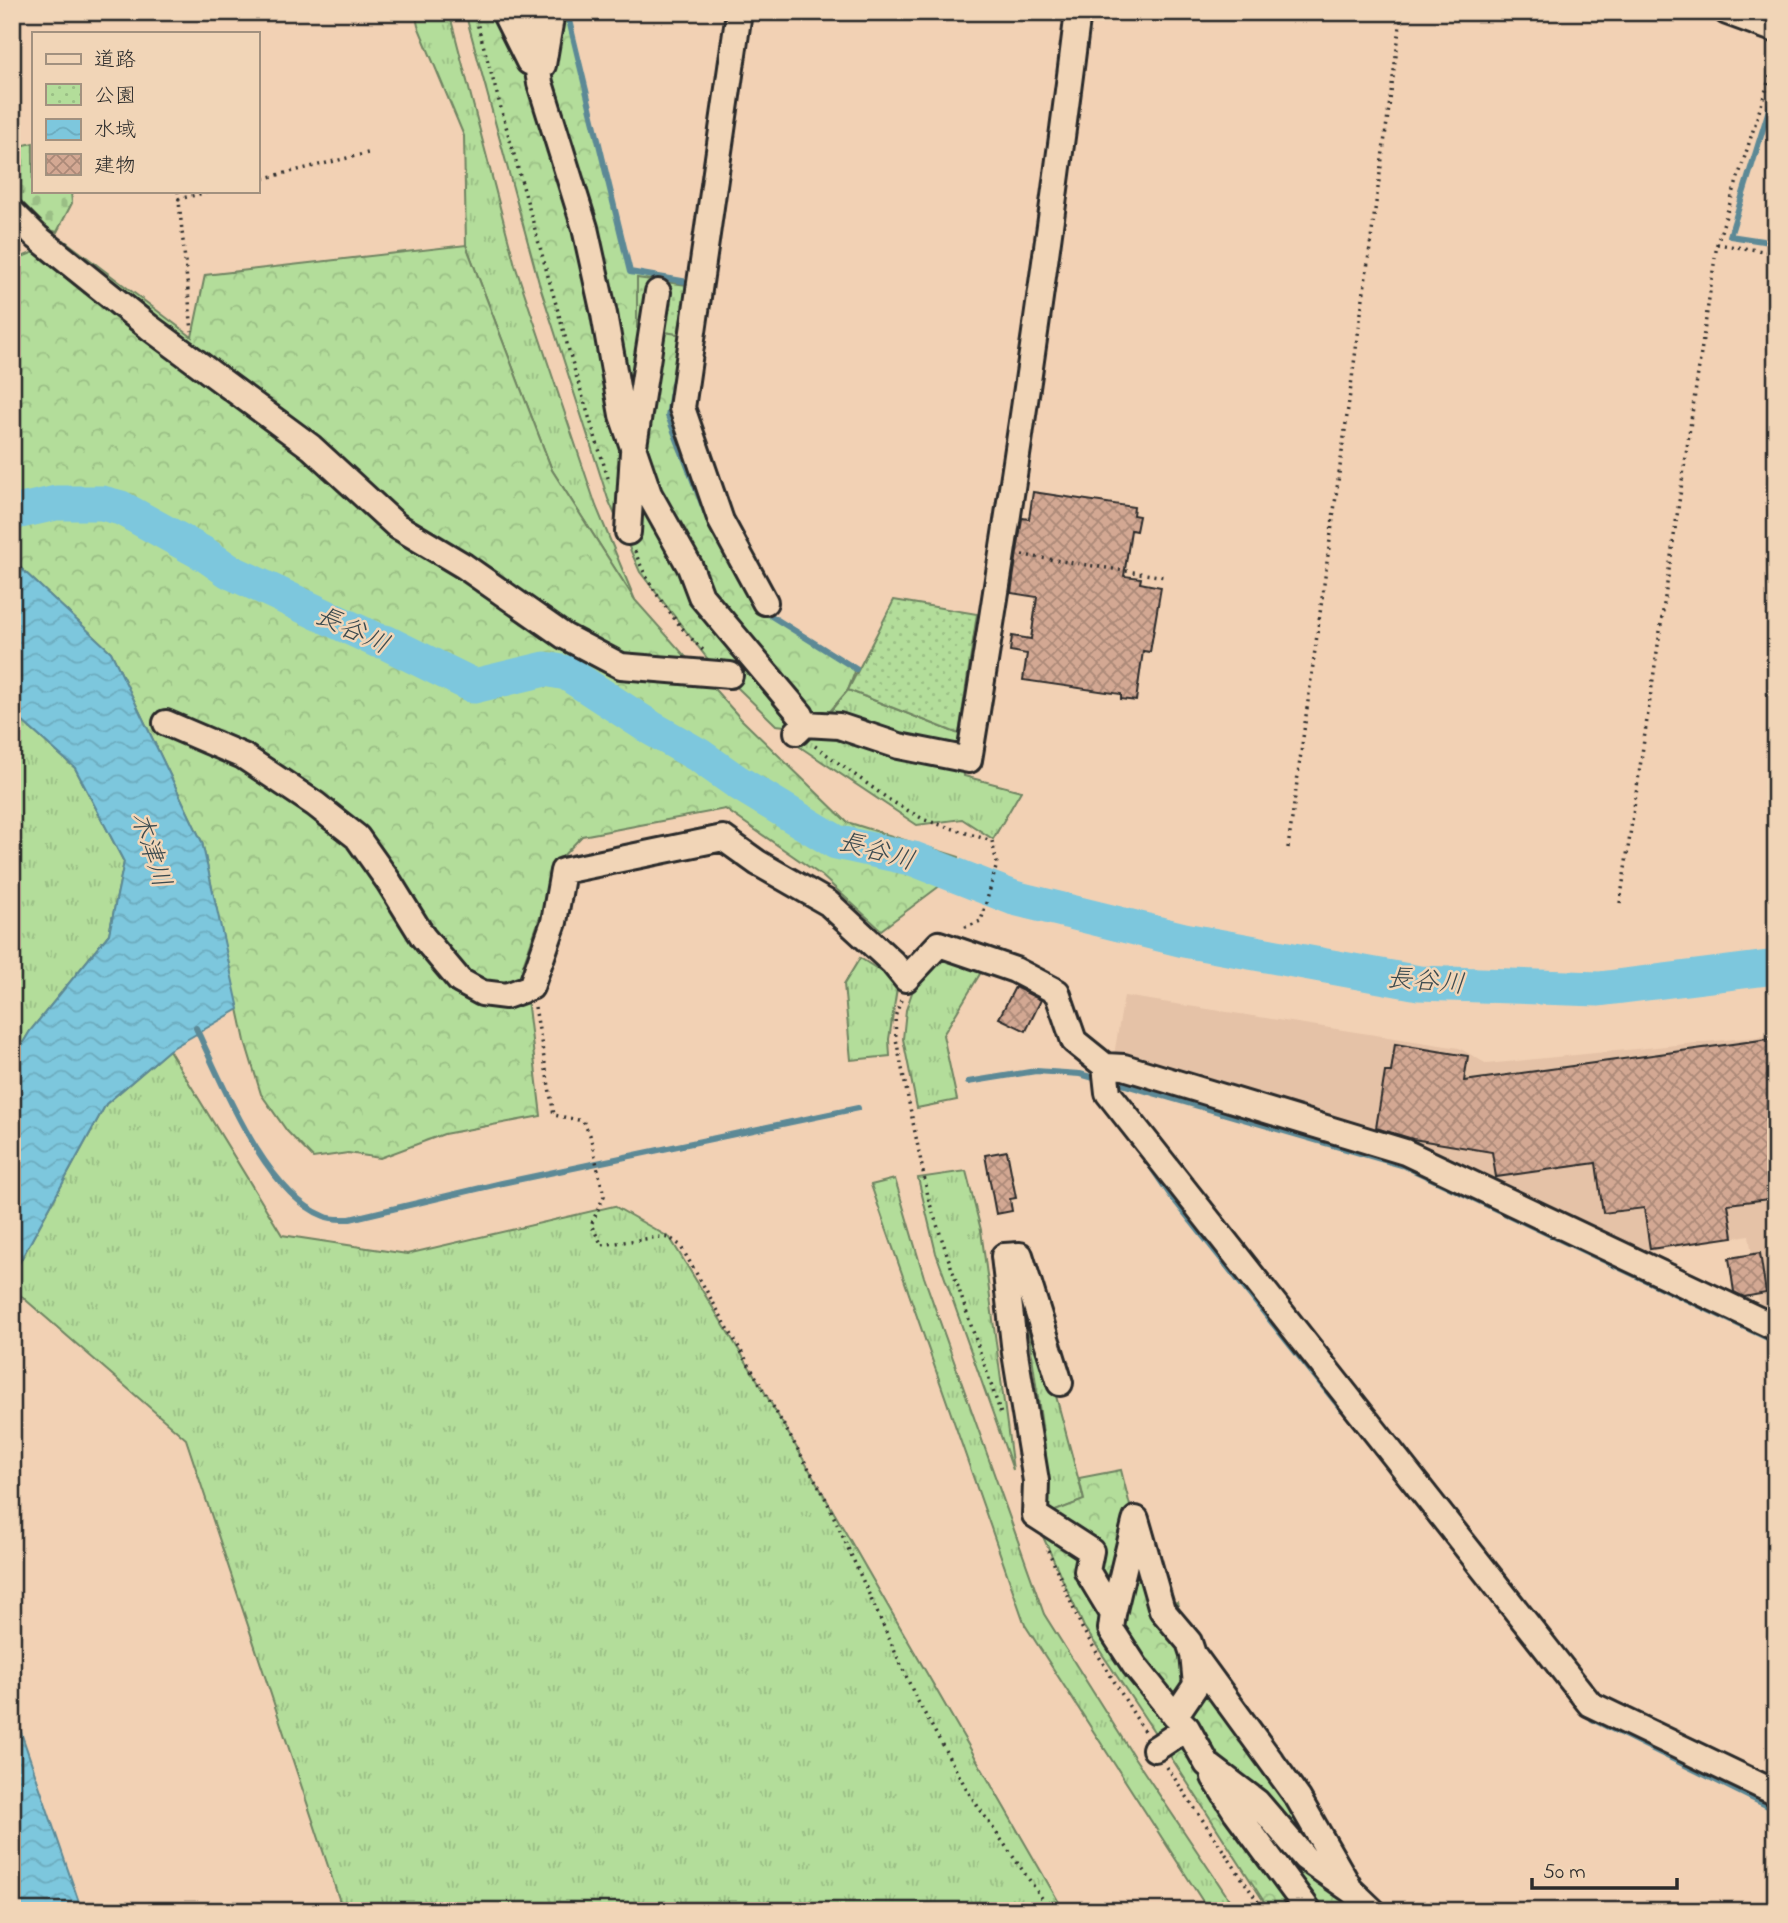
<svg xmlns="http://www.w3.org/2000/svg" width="1788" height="1923" font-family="'Indie Flower','Klee One',sans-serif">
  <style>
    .built { fill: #e5c2a7 }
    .grass { fill: url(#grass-tufts); stroke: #6f8462; stroke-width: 2 }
    .forest { fill: url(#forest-crowns); stroke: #6f8462; stroke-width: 2 }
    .cemetery { fill: url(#cemetery-stones); stroke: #6f8462; stroke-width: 2 }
    .park { fill: url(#park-dots); stroke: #6f8462; stroke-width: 2 }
    .water { fill: url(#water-waves); stroke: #5c8996; stroke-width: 2 }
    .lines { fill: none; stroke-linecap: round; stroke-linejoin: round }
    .stream { stroke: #5c8996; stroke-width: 6 }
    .river { stroke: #7dc7dd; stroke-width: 35 }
    .building { fill: url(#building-cross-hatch); stroke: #2b2b2b; stroke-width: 2 }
    .minor-casing { stroke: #2b2b2b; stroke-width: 30 }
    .path { stroke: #2b2b2b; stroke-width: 3.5; stroke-dasharray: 2 5; stroke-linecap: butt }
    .minor { stroke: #f1d5b7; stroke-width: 24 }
    .labels { text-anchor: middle; stroke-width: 5; stroke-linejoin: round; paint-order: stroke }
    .water-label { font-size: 26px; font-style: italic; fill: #3b4a4f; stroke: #f1d5b7 }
  </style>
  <defs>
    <pattern id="grass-tufts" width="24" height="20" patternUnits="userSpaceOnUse" patternTransform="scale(1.75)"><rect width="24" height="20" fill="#b3dd9a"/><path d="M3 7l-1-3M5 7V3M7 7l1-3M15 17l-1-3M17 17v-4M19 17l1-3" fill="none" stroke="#9abe85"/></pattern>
    <pattern id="forest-crowns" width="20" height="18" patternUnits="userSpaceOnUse" patternTransform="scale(1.75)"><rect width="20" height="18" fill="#b3dd9a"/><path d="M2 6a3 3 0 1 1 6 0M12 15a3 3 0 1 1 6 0" fill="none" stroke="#9abe85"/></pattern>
    <pattern id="cemetery-stones" width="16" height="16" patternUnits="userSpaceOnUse" patternTransform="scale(1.75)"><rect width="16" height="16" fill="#b3dd9a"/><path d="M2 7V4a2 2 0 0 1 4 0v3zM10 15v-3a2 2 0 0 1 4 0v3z" fill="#9abe85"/></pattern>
    <pattern id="park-dots" width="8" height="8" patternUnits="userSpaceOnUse" patternTransform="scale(1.75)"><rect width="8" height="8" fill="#b3dd9a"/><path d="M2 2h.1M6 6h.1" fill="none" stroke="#9abe85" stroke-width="1.8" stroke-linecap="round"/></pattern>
    <pattern id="water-waves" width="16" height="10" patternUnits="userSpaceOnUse" patternTransform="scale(1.75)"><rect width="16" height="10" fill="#7dc7dd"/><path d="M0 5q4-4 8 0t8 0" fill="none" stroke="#6cabbe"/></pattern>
    <pattern id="building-cross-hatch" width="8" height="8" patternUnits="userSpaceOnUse" patternTransform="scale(1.75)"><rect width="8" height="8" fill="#d3a893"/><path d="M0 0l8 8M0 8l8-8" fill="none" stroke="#ab8978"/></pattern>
  </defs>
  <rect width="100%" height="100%" fill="#f2d1b4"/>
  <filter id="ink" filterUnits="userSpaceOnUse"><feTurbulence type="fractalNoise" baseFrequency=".0143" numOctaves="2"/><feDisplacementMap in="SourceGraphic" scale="14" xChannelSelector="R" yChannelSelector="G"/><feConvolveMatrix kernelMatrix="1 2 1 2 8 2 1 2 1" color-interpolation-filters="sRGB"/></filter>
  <g filter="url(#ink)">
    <path class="built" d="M 1124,996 L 1459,1048 L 1487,1064 L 1776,1035 L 1776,1321 L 1761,1314 L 1749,1235 L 1633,1254 L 1402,1147 L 1114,1055 Z"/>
    <path class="grass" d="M 415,12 L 449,12 L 515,265 L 596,506 L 635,600 L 552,470 L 466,245 L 464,136 L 418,26 Z
      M 848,690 L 959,734 L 964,776 L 1021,791 L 993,839 L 962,819 L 917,825 L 797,745 L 815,729 Z
      M 12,712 L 75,768 L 124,862 L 109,934 L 30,1031 L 12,1061 Z
      M 946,952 L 983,969 L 943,1035 L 957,1100 L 917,1108 L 903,1039 L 906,1010 L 917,978 Z
      M 860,958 L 898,982 L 889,1039 L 890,1056 L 851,1060 L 844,984 Z
      M 169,1050 L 282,1235 L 407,1254 L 614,1206 L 670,1238 L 761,1386 L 1064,1911 L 343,1911 L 186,1439 L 12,1288 L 12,1276 L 106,1104 Z
      M 966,1171 L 981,1230 L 1013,1470 L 936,1253 L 918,1178 Z
      M 895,1179 L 924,1277 L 1044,1614 L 1134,1757 L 1237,1911 L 1209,1911 L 1025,1625 L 871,1185 Z
      M 1017,1251 L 1084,1500 L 1035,1519 L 1046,1454 Z"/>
    <path class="forest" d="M 465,12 L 567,12 L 630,272 L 688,282 L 668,416 L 710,526 L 761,611 L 856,669 L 848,690 L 815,729 L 776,725 L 707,658 L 640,572 L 608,499 L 539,283 Z
      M 64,240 L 192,337 L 205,275 L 466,245 L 552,470 L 635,600 L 741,719 L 847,822 L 959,857 L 957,873 L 881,930 L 822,876 L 725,809 L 582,836 L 561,858 L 523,965 L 541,1116 L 444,1134 L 380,1158 L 348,1153 L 313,1158 L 287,1131 L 261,1094 L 245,1041 L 202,842 L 111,652 L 12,560 L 12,261 Z
      M 1121,1470 L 1155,1605 L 1177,1602 L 1189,1654 L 1366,1911 L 1270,1911 L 1167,1751 L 1084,1627 L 1035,1519 L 1084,1500 L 1079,1478 Z"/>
    <path class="cemetery" d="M 33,143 L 33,191 L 71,191 L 72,203 L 57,232 L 33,225 L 12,205 L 12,148 Z"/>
    <path class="park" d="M 637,278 L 687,285 L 678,334 L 637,328 Z
      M 894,600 L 977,614 L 959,734 L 848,690 Z"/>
    <path class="water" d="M 12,560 L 111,652 L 202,842 L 239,1009 L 169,1050 L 106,1104 L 12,1276 L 12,1061 L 30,1031 L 109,934 L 124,862 L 75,768 L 12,712 Z
      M 12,1706 L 82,1911 L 12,1911 Z"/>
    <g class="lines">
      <path class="stream" d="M 567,12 L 630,272 L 688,282 L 687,289
        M 1776,87 L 1730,236 L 1776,243
        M 674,379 L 668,416 L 709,522
        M 760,609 L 856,669
        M 196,1028 C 222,1083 265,1193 324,1216 C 331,1220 342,1219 350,1219 L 502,1183 L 858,1108
        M 1112,1081 L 1405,1166 L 1776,1342
        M 968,1082 L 1036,1071 L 1080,1074 L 1101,1080
        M 1149,1164 L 1171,1196 L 1341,1409
        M 1592,1719 L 1776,1810"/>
      <path class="river" d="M 12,513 L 56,503 L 102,503 L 121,508 L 206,555 L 229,571 L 376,640 L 385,642 L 474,686 L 545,669 L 567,673 L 651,728 L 700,756 L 737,782 L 836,842 L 914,859 L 1014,898 L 1184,940 L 1419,983 L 1599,989 L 1776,967"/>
    </g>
    <path class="building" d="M 1033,492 L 1134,507 L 1133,515 L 1139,516 L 1136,531 L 1131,530 L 1124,576 L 1141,578 L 1140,583 L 1161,587 L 1150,652 L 1143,651 L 1136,701 L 1121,699 L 1121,694 L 1023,680 L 1027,654 L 1010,651 L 1012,636 L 1031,639 L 1037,597 L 1011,593 L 1022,518 L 1029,519 Z
      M 1015,987 L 1041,1000 L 1026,1031 L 999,1018 Z
      M 1776,1038 L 1776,1198 L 1728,1204 L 1733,1237 L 1650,1249 L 1644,1208 L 1603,1213 L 1596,1163 L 1496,1177 L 1492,1152 L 1413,1139 L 1376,1128 L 1385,1072 L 1391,1072 L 1395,1044 L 1468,1056 L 1464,1081 Z
      M 1007,1151 L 1016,1198 L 1010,1199 L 1012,1211 L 996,1214 L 985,1155 Z
      M 1760,1253 L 1766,1293 L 1744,1297 L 1734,1292 L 1729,1258 Z"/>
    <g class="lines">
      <g class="minor-casing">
        <path id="minor" d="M 504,12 L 529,62
          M 528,12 L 540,83 L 585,228 L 604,314 L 622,415 L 649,494 L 690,567 L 701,596 L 801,715 L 805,724
          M 739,12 L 682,408 L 721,521 L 765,602
          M 1727,12 L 1776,30
          M 543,65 L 552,12
          M 12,212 L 37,237 L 149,327 L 311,447 L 397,526 L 464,566 L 564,636 L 621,666 L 730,675
          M 628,532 L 633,452 L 658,292
          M 166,723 L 243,756 L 315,804 L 357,837 L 389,882 L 423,937 L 460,981 L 482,993 L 506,996 L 531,987 L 554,922 L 563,871 L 723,838 L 758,863 L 828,903 L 893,963 L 906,979 L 939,944 L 1015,970 L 1057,992 L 1074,1041 L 1105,1066 L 1124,1067 L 1405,1152 L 1776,1328
          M 797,732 L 805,724 L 839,726 L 899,746 L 969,760 C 1010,511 1047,262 1078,12
          M 1105,1066 L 1108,1093 L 1590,1704 L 1776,1793
          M 1060,1383 L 1020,1255 L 1004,1256 L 1015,1353 L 1036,1481 L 1035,1515 L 1091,1551 L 1087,1571 L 1113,1614 L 1111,1629 L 1135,1666 L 1175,1716 L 1187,1728 L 1207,1764 L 1257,1802 L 1305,1858 L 1352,1891 L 1373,1911
          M 1136,1519 L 1162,1610 L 1189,1642 L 1193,1654 L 1196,1685 L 1175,1716
          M 1113,1614 L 1135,1522
          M 1193,1654 L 1298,1798 L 1348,1885
          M 1155,1749 L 1187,1728
          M 1214,1777 L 1236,1812 L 1309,1911"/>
      </g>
      <path class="path" d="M 474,12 L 575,372 L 609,481
        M 257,180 L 372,152
        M 178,191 L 192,331
        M 178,199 L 213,191
        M 1717,244 L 1776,253
        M 635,551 C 646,584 677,626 703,650
        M 1022,555 L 1165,577
        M 815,746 L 891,801 L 925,820 L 992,841 L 997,864 L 981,921 L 961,929
        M 1288,848 L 1402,12
        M 1620,903 L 1717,244 L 1776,58
        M 901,1000 L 895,1017 L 896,1039 L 929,1201 L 1002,1417
        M 535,1007 L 554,1115 L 583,1121 L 590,1135 L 604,1196 L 591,1225 L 602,1245 L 658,1237 L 670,1238 L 680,1245 L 824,1495 L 916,1698 L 970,1795 L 1051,1911
        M 1048,1550 L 1082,1628 L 1144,1731
        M 1167,1767 L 1264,1911"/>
      <use href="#minor" class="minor"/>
    </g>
  </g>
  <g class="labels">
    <g class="water-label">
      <text transform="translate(353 629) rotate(25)" y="9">長谷川</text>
      <text transform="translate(152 849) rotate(72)" y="9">木津川</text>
      <text transform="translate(877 850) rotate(16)" y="9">長谷川</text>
      <text transform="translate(1426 980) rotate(5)" y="9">長谷川</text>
    </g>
  </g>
  <rect width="1788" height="1923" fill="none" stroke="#f1d5b7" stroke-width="42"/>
  <rect x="21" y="21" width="1746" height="1881" fill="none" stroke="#2b2b2b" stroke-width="2.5" filter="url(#ink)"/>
  <rect x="32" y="32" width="228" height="161" fill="#f1d5b7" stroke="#a2917f" stroke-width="2"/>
  <rect x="46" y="54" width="35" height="10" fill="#f1d5b7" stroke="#a2917f" stroke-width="2"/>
  <text x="94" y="66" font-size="21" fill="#2b2b2b">道路</text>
  <rect x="46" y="84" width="35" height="21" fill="url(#park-dots)" stroke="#a2917f" stroke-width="2"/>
  <text x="94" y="102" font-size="21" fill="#2b2b2b">公園</text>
  <rect x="46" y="119" width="35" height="21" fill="url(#water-waves)" stroke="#a2917f" stroke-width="2"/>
  <text x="94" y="136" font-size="21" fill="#2b2b2b">水域</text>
  <rect x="46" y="154" width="35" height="21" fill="url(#building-cross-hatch)" stroke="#a2917f" stroke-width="2"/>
  <text x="94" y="172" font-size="21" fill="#2b2b2b">建物</text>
  <path d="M1532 1878v10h145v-10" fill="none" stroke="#2b2b2b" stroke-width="3.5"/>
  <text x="1543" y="1878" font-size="21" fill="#2b2b2b" stroke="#f1d5b7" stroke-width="5" paint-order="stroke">50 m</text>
</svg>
